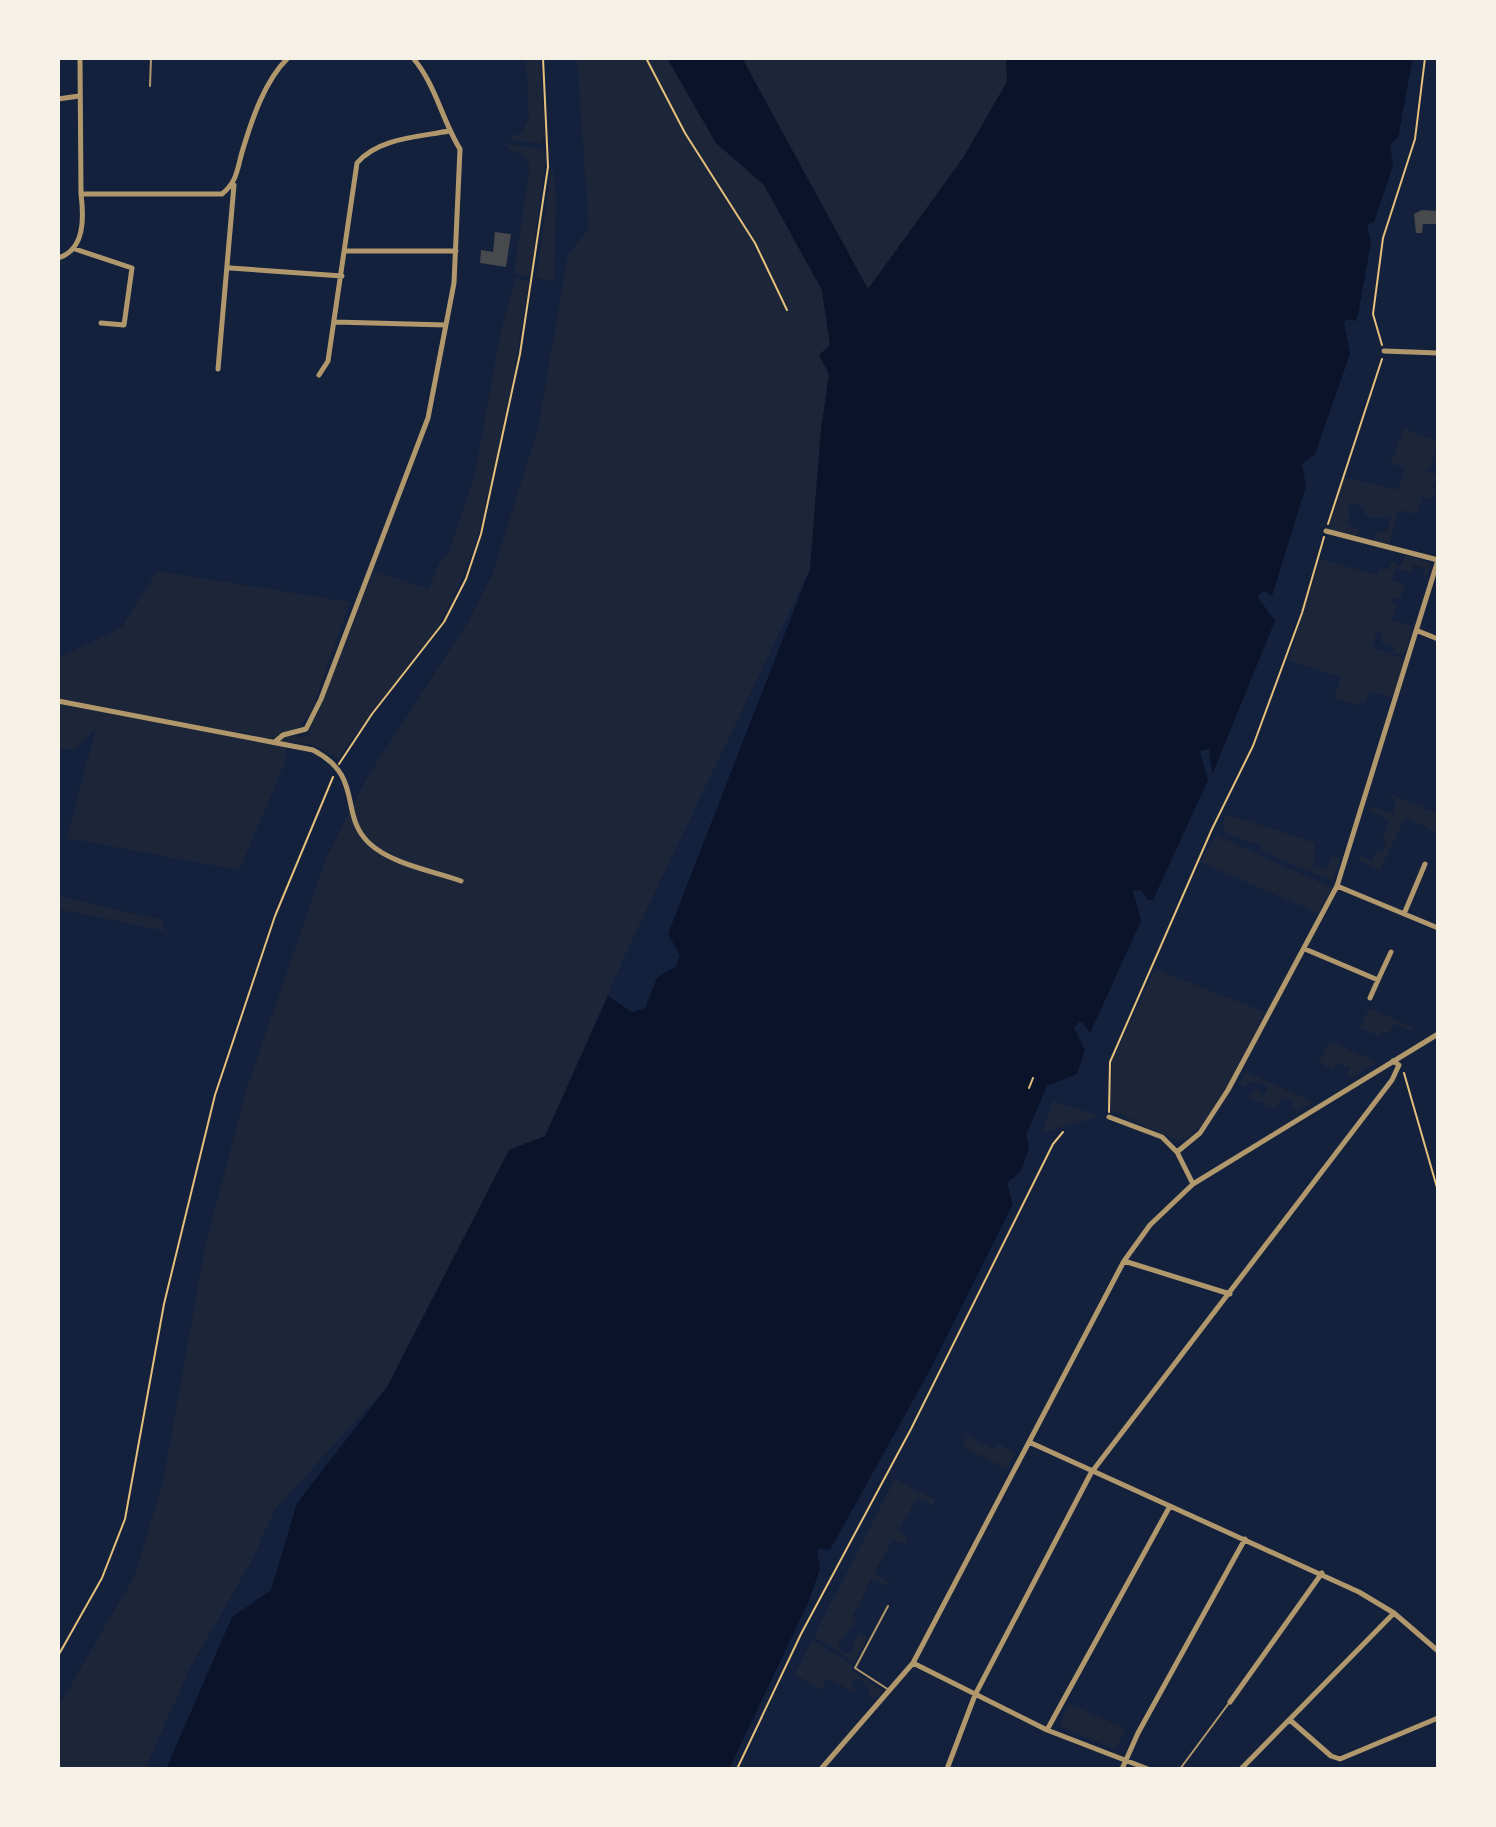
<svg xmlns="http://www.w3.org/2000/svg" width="1496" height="1827" font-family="'DM Sans',sans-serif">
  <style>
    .green { fill: #1d2539 }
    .water { fill: #0b132b }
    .building { fill: #48494c }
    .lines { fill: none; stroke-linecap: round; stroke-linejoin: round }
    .path { stroke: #e5c07b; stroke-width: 2 }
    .service { stroke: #b1986c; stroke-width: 2 }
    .minor { stroke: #b1986c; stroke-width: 5 }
  </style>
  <rect width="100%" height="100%" fill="#14213d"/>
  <path class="green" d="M 526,58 L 540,58 L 545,135 L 541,144 L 506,139 L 521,133 L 529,120 Z
    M 577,58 L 667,58 L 716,143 L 764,185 L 822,290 L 830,345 L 819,355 L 829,374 L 821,430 L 810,569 L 631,942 L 545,1136 L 509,1150 L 387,1387 L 275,1509 L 253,1558 L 190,1668 L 145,1769 L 58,1769 L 58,1707 L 135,1575 L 163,1482 L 205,1248 L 245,1094 L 326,858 L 369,774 L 467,624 L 492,575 L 538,429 L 568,254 L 589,229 Z
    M 742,58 L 1006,58 L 1007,82 L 963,158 L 868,290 Z
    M 506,144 L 542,149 L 546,156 L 530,277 L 514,273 L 530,166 L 523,155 L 508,149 Z
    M 552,164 L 556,197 L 554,282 L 536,278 Z
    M 516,278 L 529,282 C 509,395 497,526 438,626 C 411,673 369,711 340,757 L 338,759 L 314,745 L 286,741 L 286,760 L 239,870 L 67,838 L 96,728 L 75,749 L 58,749 L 58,654 L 63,656 L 122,627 L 157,571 L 350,602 L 310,715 L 291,736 L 311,737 L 309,729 L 374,571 L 429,589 L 439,563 L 448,554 L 475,474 L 501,330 Z
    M 1404,428 L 1438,442 L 1430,469 L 1425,471 L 1438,475 L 1432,488 L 1436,489 L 1433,499 L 1423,497 L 1416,514 L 1398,510 L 1389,546 L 1373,542 L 1375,533 L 1387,531 L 1391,517 L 1370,518 L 1363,512 L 1364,508 L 1352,503 L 1347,507 L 1350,512 L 1347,525 L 1359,529 L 1356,538 L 1332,531 L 1329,526 L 1344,477 L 1398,490 L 1405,467 L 1391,464 Z
    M 1406,555 L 1431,564 L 1426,577 L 1423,576 L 1425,568 L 1413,565 L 1411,573 L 1396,568 L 1392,580 L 1405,585 L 1400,599 L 1393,598 L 1392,603 L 1398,605 L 1391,620 L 1413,627 L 1404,655 L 1393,653 L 1395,647 L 1381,643 L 1383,634 L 1376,632 L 1373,647 L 1405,660 L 1394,694 L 1390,697 L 1370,691 L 1365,704 L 1360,702 L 1359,706 L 1334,698 L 1341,677 L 1288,660 L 1320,559 L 1377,575 L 1380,568 L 1388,570 L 1392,561 L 1400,567 Z
    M 1383,791 L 1438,814 L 1438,833 L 1405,818 L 1380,870 L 1358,860 L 1359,856 L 1372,861 L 1377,849 L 1383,852 L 1386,844 L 1383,836 L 1389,821 L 1369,810 L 1371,806 L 1393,814 L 1396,799 Z
    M 1226,814 L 1315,843 L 1313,865 L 1327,870 L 1332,856 L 1340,859 L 1333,881 L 1261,851 L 1260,845 L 1228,834 L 1222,825 Z
    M 1216,835 L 1332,888 L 1318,913 L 1200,862 Z
    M 58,896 L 162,920 L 165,931 L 58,909 Z
    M 1155,969 L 1265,1012 C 1252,1037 1207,1140 1179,1140 C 1172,1140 1122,1114 1110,1109 L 1112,1061 Z
    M 1369,1008 L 1412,1027 L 1411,1030 L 1394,1024 L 1388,1034 L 1381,1032 L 1379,1036 L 1360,1028 Z
    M 1329,1041 L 1377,1062 L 1352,1078 L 1347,1076 L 1350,1066 L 1344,1067 L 1336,1062 L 1334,1070 L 1319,1063 Z
    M 1246,1072 L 1313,1102 L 1298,1111 L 1291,1108 L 1294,1101 L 1284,1097 L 1274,1108 L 1248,1097 L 1257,1088 L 1263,1097 L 1268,1088 L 1260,1082 L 1249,1082 L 1245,1088 L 1239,1084 Z
    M 1053,1101 L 1096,1115 L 1096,1118 L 1042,1132 Z
    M 961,1432 L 994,1449 L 999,1444 L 1015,1453 L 1007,1469 L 963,1447 L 967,1439 Z
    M 895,1479 L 935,1500 L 933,1505 L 917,1498 L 898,1531 L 907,1538 L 904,1544 L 893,1540 L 874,1573 L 889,1582 L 887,1586 L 871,1579 L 860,1603 L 862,1605 L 857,1607 L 852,1617 L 857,1620 L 837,1646 L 845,1654 L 851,1653 L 858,1633 L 867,1638 L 854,1662 L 814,1636 Z
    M 812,1640 L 853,1665 L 851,1670 L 883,1691 L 874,1699 L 869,1695 L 869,1686 L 856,1678 L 851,1685 L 856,1689 L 854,1692 L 828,1679 L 820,1690 L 795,1674 Z
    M 1069,1704 L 1126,1729 L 1115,1749 L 1064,1728 L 1060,1724 Z"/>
  <path class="water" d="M 667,58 L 742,58 L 868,289 L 963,158 L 1007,82 L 1006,58 L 1410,58 L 1412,62 L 1398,138 L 1390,144 L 1393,166 L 1374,222 L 1367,225 L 1371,243 L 1358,314 L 1356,321 L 1347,319 L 1344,323 L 1350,354 L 1315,454 L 1302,464 L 1306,486 L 1272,596 L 1265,591 L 1257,596 L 1275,621 L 1212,775 L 1209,749 L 1200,751 L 1208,780 L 1153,900 L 1148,900 L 1141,890 L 1133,890 L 1141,921 L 1090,1033 L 1083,1023 L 1079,1022 L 1074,1028 L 1085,1050 L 1077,1074 L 1047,1086 L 1026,1135 L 1029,1147 L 1022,1169 C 1009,1187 1003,1172 1013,1204 L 930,1370 L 830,1550 L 817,1549 L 820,1569 L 808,1603 L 729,1769 L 166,1769 L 232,1617 L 271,1590 L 297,1503 L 387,1387 L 509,1150 L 545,1136 L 608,996 L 632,1012 L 645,1008 L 657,978 L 676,966 L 680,955 L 668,934 L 810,569 L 821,430 L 829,374 L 819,355 L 830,345 L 822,290 L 764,185 L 716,143 Z"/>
  <path class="building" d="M 1422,210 L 1438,211 L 1438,224 L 1423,224 L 1422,233 L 1416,233 L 1414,214 Z
    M 495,232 L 511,234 L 506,267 L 480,263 L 481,250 L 493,252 Z"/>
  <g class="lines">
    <path class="path" d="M 646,58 L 685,133 L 755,243 L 787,310
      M 1382,345 L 1373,314 L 1383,238 L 1415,139 L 1425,58
      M 1328,524 L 1382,359
      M 339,764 L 372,714 L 444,622 L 466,579 L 481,534 L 520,354 L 548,167 L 543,58
      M 1404,1073 L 1438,1191
      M 1029,1088 L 1033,1078
      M 1109,1112 L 1110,1062 L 1212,829 L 1253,746 L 1302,613 L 1324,537
      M 58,1656 L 102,1578 L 125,1519 L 164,1304 L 215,1095 L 275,916 L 333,777
      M 737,1769 L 801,1634 L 911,1429 L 1053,1144 L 1063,1132"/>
    <path class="service" d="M 150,86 L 151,58
      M 888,1606 L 855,1668 L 889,1690
      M 1180,1769 L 1229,1703"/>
    <path class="minor" d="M 80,58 L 81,194
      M 58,99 L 79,96
      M 75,249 L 132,268 L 124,325 L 101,323
      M 344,251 L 456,251
      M 58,258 C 85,250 84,218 81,194 L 222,194 C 238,181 237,168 243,149 C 252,119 265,80 288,58
      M 230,268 L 342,276
      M 335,322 L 446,325
      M 1384,351 L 1438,353
      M 218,369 L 234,185
      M 319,375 L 328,361 L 357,163 C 378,138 418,137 449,131
      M 1326,531 L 1438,560
      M 1418,631 L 1438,639
      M 58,701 L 313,750 C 365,777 338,813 369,843 C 391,864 433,871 461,881
      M 275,742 L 283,735 L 306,729 L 321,699 L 428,418 L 454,283 L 460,149 C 442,120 436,85 413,58
      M 1337,886 L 1438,928
      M 1404,914 L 1425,864
      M 1305,949 L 1378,980 L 1391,952
      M 1370,998 L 1378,980
      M 1109,1117 L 1162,1137 L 1177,1152
      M 1193,1184 L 1177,1152 L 1200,1133 L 1228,1090 L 1337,886 L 1438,560
      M 1124,1261 L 1230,1294
      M 1029,1442 L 1359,1592 L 1394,1613 L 1438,1651
      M 913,1663 L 1047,1730 L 1148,1769
      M 1230,1702 L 1322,1573
      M 1290,1720 L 1331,1756 L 1340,1759 L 1438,1718
      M 1047,1730 L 1170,1506
      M 821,1769 L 913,1663 L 1124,1261 L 1150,1225 L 1193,1184 L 1438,1034
      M 947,1769 L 975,1695 L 1091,1473 L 1392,1080 L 1399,1065 L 1393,1061
      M 1122,1769 L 1138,1733 L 1245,1539
      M 1241,1769 L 1394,1613"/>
  </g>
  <rect width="1496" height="1827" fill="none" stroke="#f6f1e7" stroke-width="120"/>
</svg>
